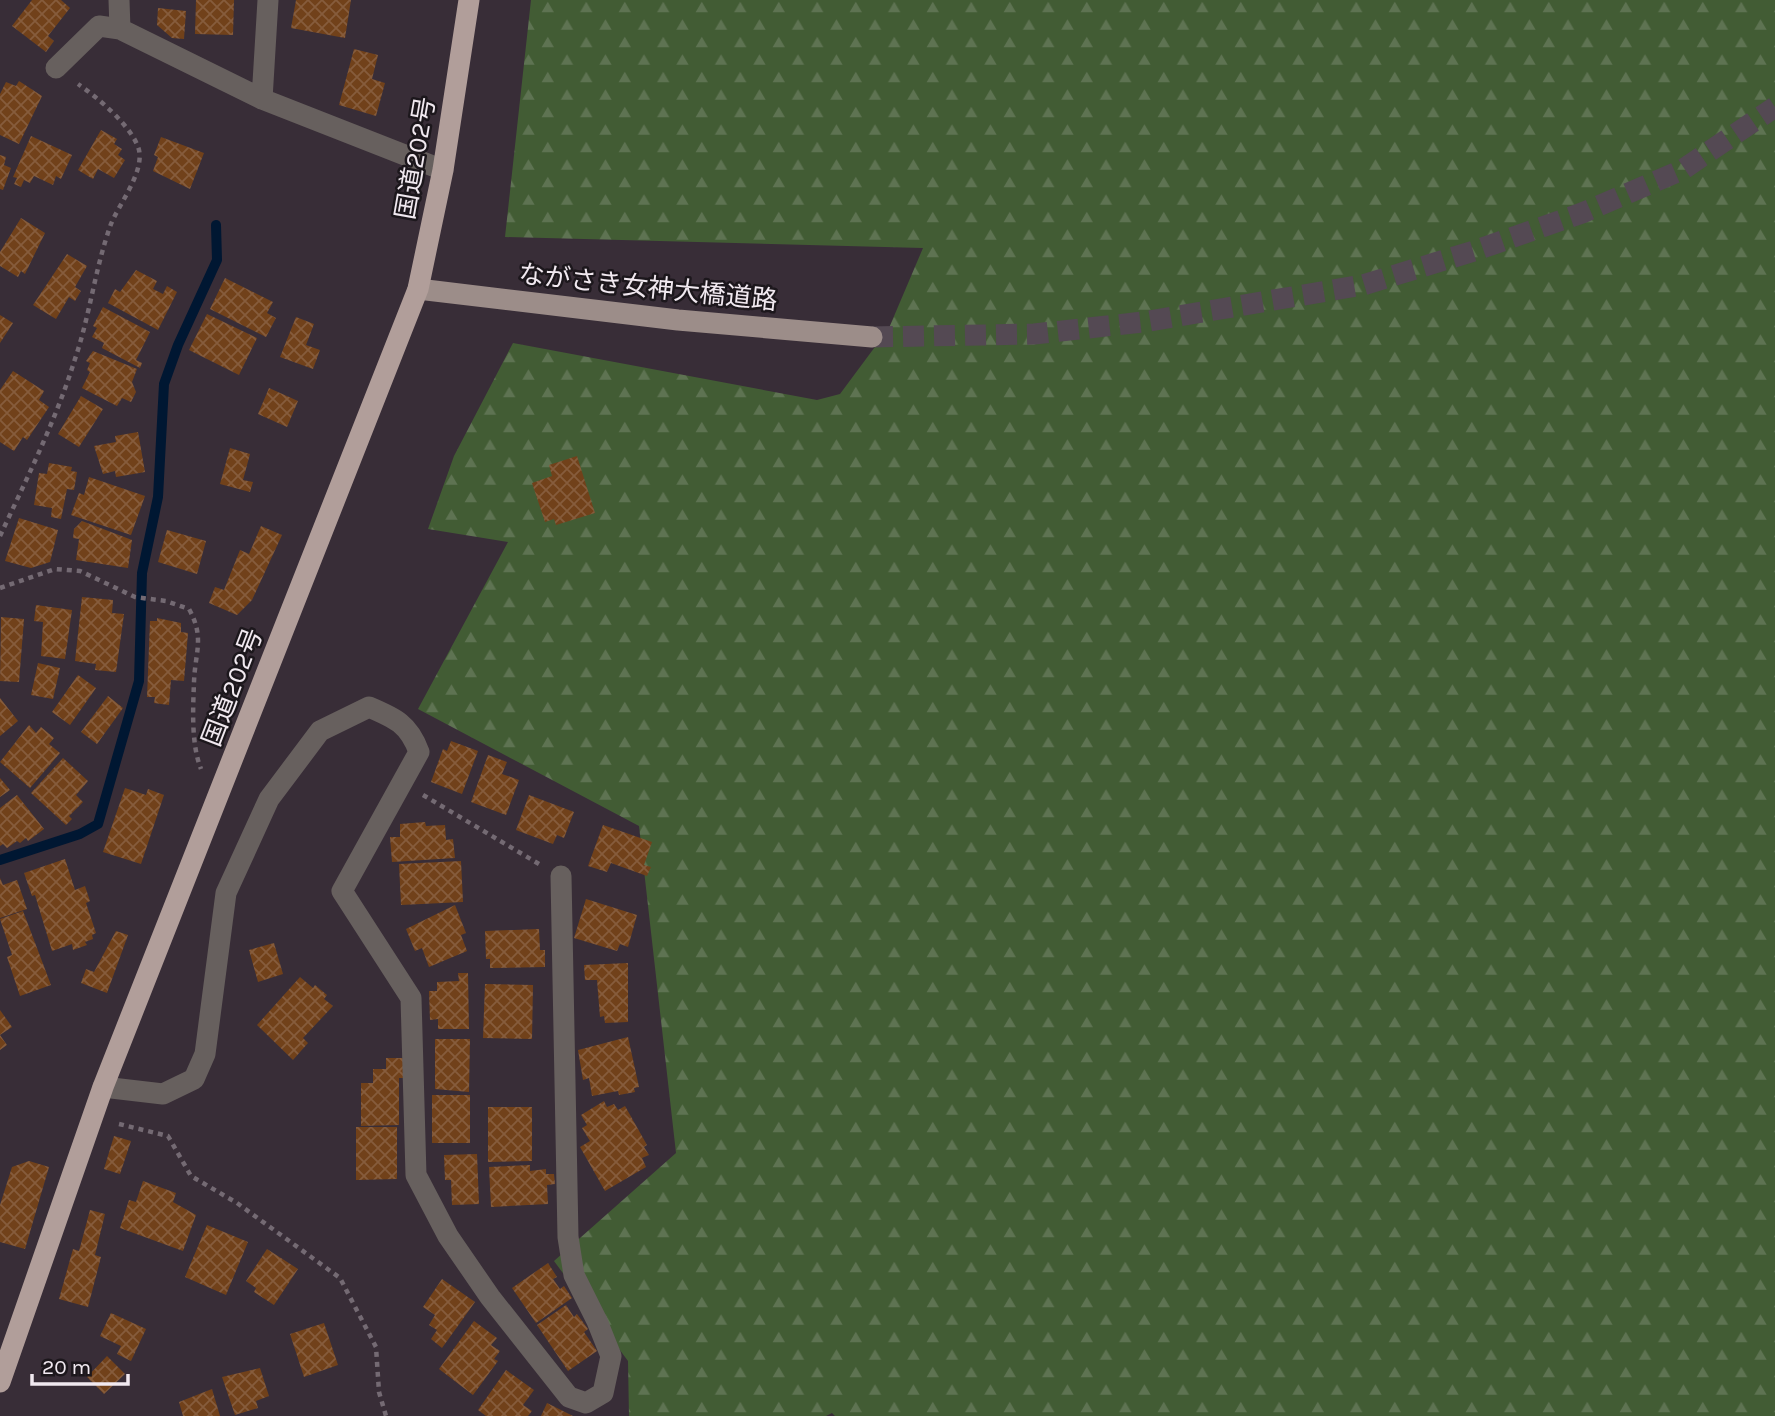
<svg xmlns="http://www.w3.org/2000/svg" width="1775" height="1416" font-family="Karla,'Noto Sans JP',sans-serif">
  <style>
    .forest { fill: url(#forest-firs) }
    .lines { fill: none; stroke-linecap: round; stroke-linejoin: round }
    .stream { stroke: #001732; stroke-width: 10 }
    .building { fill: url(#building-cross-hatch) }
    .major-tunnel { stroke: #544953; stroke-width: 21; stroke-dasharray: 21 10; stroke-linecap: butt }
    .path { stroke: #746a73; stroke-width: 4.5; stroke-dasharray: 5 5; stroke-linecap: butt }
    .minor { stroke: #67605e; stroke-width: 21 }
    .major { stroke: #9c8d89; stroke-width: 21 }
    .highway { stroke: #b19e9a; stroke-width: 21 }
    .labels { text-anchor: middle; stroke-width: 5; stroke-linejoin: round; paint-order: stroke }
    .street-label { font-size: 26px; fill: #f1e9f0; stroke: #1c171c }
  </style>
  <defs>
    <pattern id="forest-firs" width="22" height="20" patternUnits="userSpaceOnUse" patternTransform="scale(1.75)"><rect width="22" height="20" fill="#425c34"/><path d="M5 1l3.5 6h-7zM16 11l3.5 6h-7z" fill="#5e7352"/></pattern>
    <pattern id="building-cross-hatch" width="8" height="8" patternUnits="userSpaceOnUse" patternTransform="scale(1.75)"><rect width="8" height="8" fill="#71411a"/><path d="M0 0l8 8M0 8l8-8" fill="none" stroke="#865c3c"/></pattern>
  </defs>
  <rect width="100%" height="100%" fill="#382d37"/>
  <path class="forest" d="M 531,0 L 1775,0 L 1775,1416 L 835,1416 L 832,1413 L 826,1416 L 629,1416 L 628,1361 L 554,1261 L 676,1153 L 639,826 L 418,709 L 508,542 L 428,529 L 454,456 L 513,343 L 817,400 L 840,394 L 889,328 L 923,248 L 505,237 Z"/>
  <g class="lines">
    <path class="stream" d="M 0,860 L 80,834 L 98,824 L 139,681 L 142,573 L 158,497 L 164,384 L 178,345 L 217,260 L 216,225"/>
  </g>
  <path class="building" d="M 32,0 L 61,0 L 70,8 L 48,36 L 54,41 L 46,52 L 12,26 Z
    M 196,0 L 234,0 L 233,35 L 195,34 Z
    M 296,0 L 351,0 L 345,38 L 291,28 Z
    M 158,8 L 186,11 L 184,39 L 172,38 L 157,25 Z
    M 354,49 L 378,55 L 372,79 L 385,83 L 376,116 L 339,105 Z
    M 19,81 L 42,96 L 19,144 L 0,135 L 0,94 L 6,82 L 16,86 Z
    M 101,130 L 117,139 L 114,144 L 122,149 L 118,155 L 125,160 L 114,178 L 98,169 L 93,179 L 78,170 Z
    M 31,136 L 72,155 L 61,179 L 56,176 L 53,185 L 34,176 L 30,183 L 24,180 L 21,187 L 14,184 L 17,178 L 13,177 Z
    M 161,137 L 204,153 L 190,189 L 153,171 L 158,157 L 154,155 Z
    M 0,155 L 6,157 L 4,165 L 11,168 L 3,190 L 0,189 Z
    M 21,218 L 45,233 L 25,274 L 21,271 L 18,277 L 0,266 L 0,252 Z
    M 67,254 L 87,266 L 75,287 L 81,291 L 75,301 L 69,297 L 56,319 L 33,305 Z
    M 136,270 L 157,281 L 153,289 L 163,294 L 167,286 L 177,292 L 158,330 L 108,303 L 115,289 L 120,292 Z
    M 225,278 L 273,302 L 267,313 L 276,318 L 266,337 L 210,309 Z
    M 103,307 L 150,332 L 136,360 L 142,363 L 140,368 L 102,348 L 104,343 L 92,337 L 97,328 L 93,326 Z
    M 207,314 L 257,338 L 239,375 L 189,350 Z
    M 0,315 L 13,323 L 0,343 Z
    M 296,317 L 314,324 L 306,345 L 320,350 L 313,369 L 280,357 Z
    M 93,351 L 137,369 L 132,382 L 136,392 L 131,402 L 122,398 L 117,406 L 82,388 L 90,372 L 87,370 L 90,363 L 86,361 Z
    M 13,371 L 44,391 L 39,400 L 49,407 L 27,440 L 23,437 L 14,451 L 0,442 L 0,390 Z
    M 269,388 L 298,401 L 287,427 L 258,414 Z
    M 81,396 L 103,409 L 79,447 L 58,434 Z
    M 138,432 L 145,472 L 116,477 L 115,471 L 103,474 L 94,446 L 116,442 L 115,436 Z
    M 230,448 L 250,454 L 243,480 L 253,482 L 250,492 L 220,484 Z
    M 577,456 L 595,513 L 556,525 L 554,519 L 545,522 L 532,483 L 552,476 L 549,465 Z
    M 49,463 L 72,467 L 71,471 L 77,472 L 74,490 L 67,489 L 61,519 L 51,517 L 52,508 L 34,505 L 39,473 L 47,474 Z
    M 89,477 L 145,496 L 131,535 L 71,515 L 79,493 L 84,495 Z
    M 19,518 L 58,530 L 50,562 L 31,568 L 5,561 Z
    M 82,521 L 132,540 L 128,568 L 76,560 L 79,539 L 73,538 L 74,529 Z
    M 261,526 L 282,535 L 252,600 L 237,615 L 209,603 L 215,587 L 224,590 L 240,550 L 249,554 Z
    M 167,530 L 206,541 L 197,574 L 158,562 Z
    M 82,597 L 113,600 L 112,613 L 124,614 L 116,672 L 95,670 L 96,664 L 75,661 Z
    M 36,605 L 72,610 L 65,659 L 41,656 L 43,622 L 34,621 Z
    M 1,617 L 24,619 L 19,682 L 0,681 Z
    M 157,618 L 181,623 L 181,632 L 188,633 L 184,681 L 171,680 L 169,705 L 154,703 L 155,697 L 147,697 L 150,621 L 157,621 Z
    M 38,663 L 60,668 L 53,699 L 31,695 Z
    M 78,675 L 96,688 L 70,725 L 52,712 Z
    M 108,696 L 123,708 L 97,744 L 81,732 Z
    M 0,698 L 18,721 L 0,736 Z
    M 29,725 L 36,733 L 41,727 L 54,738 L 49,744 L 60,753 L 30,788 L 0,762 Z
    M 451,741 L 478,751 L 462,794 L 431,782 L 443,749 L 447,751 Z
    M 488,755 L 507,762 L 502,774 L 519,780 L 506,815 L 471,802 Z
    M 63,758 L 88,781 L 76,795 L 83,802 L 69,816 L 72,819 L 66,825 L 31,793 Z
    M 0,778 L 10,790 L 0,797 Z
    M 125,788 L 146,795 L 148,789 L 164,795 L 141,864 L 103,852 Z
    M 17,795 L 44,829 L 28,841 L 26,838 L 20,843 L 17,841 L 7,848 L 3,844 L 0,846 L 0,808 Z
    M 529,795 L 574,812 L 564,838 L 557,835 L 553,844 L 516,830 Z
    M 425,822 L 426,826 L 445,825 L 446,840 L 453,839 L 455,858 L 392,862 L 390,837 L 400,837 L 400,824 Z
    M 603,825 L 652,842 L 644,865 L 651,867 L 647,876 L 611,863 L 607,872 L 588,866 Z
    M 65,859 L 75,890 L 85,886 L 90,901 L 86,903 L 96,933 L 92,935 L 93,939 L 85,942 L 87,945 L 73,950 L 72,944 L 52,951 L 35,895 L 32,896 L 24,873 Z
    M 461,861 L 463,902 L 401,905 L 399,864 Z
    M 0,878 L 3,885 L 17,880 L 27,909 L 0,918 Z
    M 586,899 L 637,915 L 628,947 L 620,944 L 617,951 L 574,938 Z
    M 455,905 L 466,933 L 461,935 L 467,951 L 429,967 L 422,948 L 415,951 L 406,929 Z
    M 23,911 L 51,985 L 20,996 L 7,957 L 12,955 L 0,919 Z
    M 539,929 L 540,950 L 545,950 L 545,967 L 490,968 L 490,959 L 486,959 L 485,931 Z
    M 116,931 L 128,935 L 107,993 L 81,983 L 86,969 L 94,972 Z
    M 274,943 L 283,974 L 258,982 L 249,950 Z
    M 628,963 L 628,1022 L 605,1023 L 604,1016 L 600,1017 L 597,980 L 585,980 L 584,965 Z
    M 458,973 L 468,973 L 469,1029 L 438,1029 L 438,1019 L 430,1020 L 429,991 L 437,991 L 437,982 L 459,981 Z
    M 300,977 L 313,988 L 315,985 L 327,995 L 324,999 L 333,1006 L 303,1038 L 308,1043 L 293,1060 L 257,1025 Z
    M 485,984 L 533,985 L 532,1039 L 483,1038 Z
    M 0,1010 L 12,1027 L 0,1035 L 7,1045 L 0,1050 Z
    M 628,1037 L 639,1087 L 634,1088 L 635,1092 L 619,1095 L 618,1091 L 592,1096 L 589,1078 L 583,1080 L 578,1050 Z
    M 435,1039 L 470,1039 L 469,1092 L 435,1089 Z
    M 386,1058 L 403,1058 L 403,1078 L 399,1078 L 399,1125 L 361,1126 L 361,1083 L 373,1083 L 373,1069 L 386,1069 Z
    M 432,1095 L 470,1095 L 470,1143 L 432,1143 Z
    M 604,1101 L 607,1107 L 614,1104 L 618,1110 L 625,1106 L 647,1145 L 644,1147 L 649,1155 L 642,1158 L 646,1167 L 605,1191 L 580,1147 L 590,1141 L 582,1128 L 587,1125 L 581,1115 Z
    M 488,1107 L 532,1107 L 532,1161 L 488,1162 Z
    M 356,1127 L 397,1127 L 397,1179 L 356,1180 Z
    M 114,1136 L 131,1141 L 120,1174 L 104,1169 Z
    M 477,1154 L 479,1204 L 452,1205 L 451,1180 L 445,1180 L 444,1155 Z
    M 29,1161 L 49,1167 L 25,1249 L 0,1242 L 0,1205 L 12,1167 Z
    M 530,1165 L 530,1171 L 546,1169 L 546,1174 L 554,1174 L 555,1184 L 547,1185 L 548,1204 L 491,1207 L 489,1167 Z
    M 143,1181 L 176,1193 L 173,1202 L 196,1215 L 183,1251 L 120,1228 L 129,1200 L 136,1202 Z
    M 90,1210 L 105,1214 L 95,1255 L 101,1257 L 88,1307 L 59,1299 L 73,1249 L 79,1251 Z
    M 207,1225 L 248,1242 L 226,1295 L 185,1277 Z
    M 267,1249 L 298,1269 L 274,1305 L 254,1292 L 256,1288 L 246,1281 Z
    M 548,1263 L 557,1277 L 553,1279 L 560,1289 L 564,1286 L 572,1298 L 536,1323 L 512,1288 Z
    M 442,1279 L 475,1302 L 442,1348 L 431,1339 L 437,1330 L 429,1325 L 435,1315 L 423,1307 Z
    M 566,1305 L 574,1317 L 577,1314 L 588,1329 L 584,1332 L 597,1351 L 568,1371 L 537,1325 Z
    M 111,1313 L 146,1329 L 131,1361 L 117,1354 L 121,1346 L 100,1336 Z
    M 474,1321 L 497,1338 L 491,1345 L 500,1351 L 494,1359 L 498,1361 L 473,1395 L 439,1369 Z
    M 324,1323 L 338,1365 L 304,1377 L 290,1334 Z
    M 107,1356 L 125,1374 L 104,1394 L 87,1377 Z
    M 260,1368 L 269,1396 L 256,1401 L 258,1408 L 235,1415 L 222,1377 Z
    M 506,1370 L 534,1390 L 523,1405 L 532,1411 L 528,1416 L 486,1416 L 478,1410 Z
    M 212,1389 L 220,1416 L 183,1416 L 179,1402 Z
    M 547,1403 L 573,1416 L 541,1416 Z"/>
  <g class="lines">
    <path class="major-tunnel" d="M 872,337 L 1034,334 L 1143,322 L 1363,285 L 1474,251 L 1582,213 L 1682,170 L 1775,107"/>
    <path class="path" d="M 0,536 C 27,478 56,420 75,359 C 90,315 95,268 111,224 C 119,204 144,173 139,150 C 133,127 97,97 78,84
      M 0,588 L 55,569 L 80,571 L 135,597 L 166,601 L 189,609 C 205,638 195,652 194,682 C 193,709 191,744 201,769
      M 423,795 L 539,864
      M 119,1124 L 168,1136 L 191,1176 L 237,1203 L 340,1278 L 376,1347 L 379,1392 L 386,1416"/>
    <path class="minor" d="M 119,0 L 120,29
      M 56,68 L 99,26 L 120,29 L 262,99 L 443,170
      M 262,99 L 268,0
      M 103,1087 L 163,1094 L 194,1079 L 205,1054 L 226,893 L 269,799 L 320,731 L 369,707 C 395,718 409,724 419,752 L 342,891 L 411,998 L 416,1175 L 448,1236 L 490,1297 L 569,1397 L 586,1403 L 603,1393 L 611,1356 L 597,1321 L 574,1275 L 568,1237 L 561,876"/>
    <path class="major" d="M 418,289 L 678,320 L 872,337"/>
    <path class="highway" d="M 0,1382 L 103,1087 L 418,289 L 443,170 L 469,0"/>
  </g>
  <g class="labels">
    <g class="street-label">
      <text transform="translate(415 158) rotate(-80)" y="9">国道202号</text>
      <text transform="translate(648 287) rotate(6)" y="9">ながさき女神大橋道路</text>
      <text transform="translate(232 687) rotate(-69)" y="9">国道202号</text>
    </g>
  </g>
  <path d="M32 1374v10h96v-10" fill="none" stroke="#f1e9f0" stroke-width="3.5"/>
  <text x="42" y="1374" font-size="21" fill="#f1e9f0" stroke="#1c171c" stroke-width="5" paint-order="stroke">20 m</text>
</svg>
